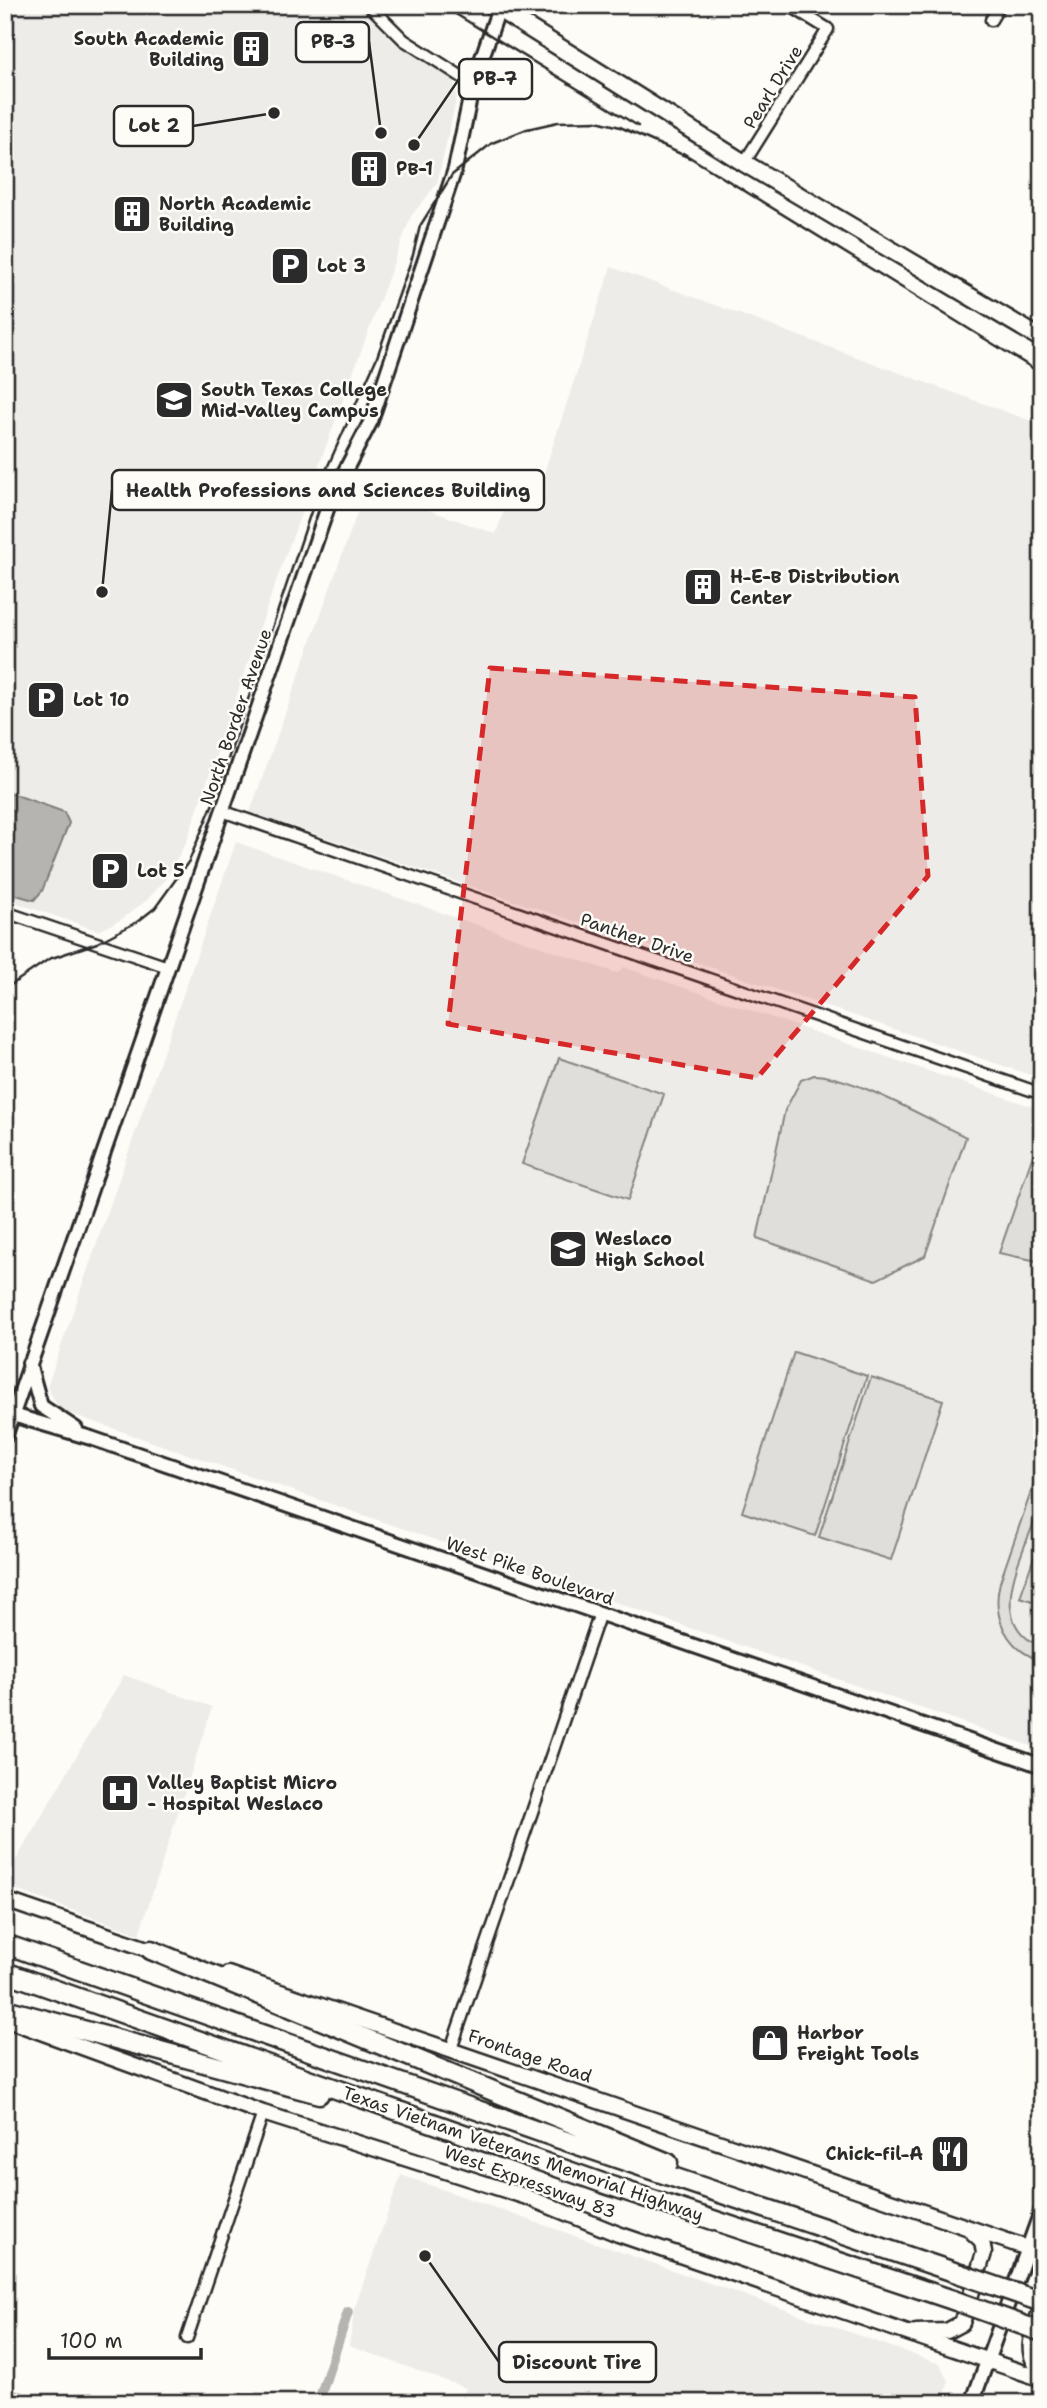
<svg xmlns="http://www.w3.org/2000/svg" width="1047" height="2408" font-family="'Shantell Sans',sans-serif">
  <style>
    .built { fill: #edece8 }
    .green { fill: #dfdeda; stroke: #858482; stroke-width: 2 }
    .water { fill: #b5b4b1; stroke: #7e7d7b; stroke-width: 2 }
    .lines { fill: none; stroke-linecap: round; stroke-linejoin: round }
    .canal { stroke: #b5b4b1; stroke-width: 10 }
    .minor-casing { stroke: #2b2b2b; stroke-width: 15 }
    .tertiary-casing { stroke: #2b2b2b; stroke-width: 18 }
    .secondary-casing { stroke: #2b2b2b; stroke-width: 19 }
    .primary-casing { stroke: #2b2b2b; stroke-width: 21 }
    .motorway-casing { stroke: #2b2b2b; stroke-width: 23 }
    .minor { stroke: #fdfcf7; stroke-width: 10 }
    .tertiary { stroke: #fdfcf7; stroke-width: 12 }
    .secondary { stroke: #fdfcf7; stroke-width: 14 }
    .primary { stroke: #fdfcf7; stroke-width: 16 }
    .motorway { stroke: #fdfcf7; stroke-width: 18 }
    .rail { stroke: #2b2b2b; stroke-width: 2.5 }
    .motorway-bridge-casing { stroke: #2b2b2b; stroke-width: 23; stroke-linecap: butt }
    .motorway-bridge { stroke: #fdfcf7; stroke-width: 18 }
    .marked { fill: #d62828; fill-opacity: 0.2; stroke: #d62828; stroke-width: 5; stroke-dasharray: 14 9; stroke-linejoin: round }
    .labels { text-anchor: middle; stroke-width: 5; stroke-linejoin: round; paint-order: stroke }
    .poi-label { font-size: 18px; font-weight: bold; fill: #2b2b2b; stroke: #fdfcf7; text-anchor: start }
    .street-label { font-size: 18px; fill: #2b2b2b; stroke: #fdfcf7 }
    .leader { fill: none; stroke: #2b2b2b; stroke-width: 2.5 }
    .callout-dot { fill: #2b2b2b; stroke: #fdfcf7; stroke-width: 2.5 }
    .callout { fill: #fdfcf7; stroke: #2b2b2b; stroke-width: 2.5 }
    .callout-label { font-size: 19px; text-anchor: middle; font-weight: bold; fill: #2b2b2b }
  </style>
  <rect width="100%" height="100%" fill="#fdfcf7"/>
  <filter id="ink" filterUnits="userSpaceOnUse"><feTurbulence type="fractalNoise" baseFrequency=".0143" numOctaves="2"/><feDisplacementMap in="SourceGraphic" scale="14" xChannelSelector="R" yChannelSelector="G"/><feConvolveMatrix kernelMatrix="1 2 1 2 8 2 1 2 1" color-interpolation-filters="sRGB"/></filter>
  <g filter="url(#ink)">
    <path class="built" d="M 5,5 L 358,5 L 396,44 L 453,80 L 457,96 L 437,184 L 411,216 L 275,584 L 186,843 L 165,880 L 147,900 L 122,919 L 99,931 L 5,899 Z
      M 611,267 L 1042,425 L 1042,1079 L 250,812 L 366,488 L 496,534 L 507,501 L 532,510 Z
      M 236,842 L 617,973 L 624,967 L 1042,1110 L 1042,1750 L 60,1410 L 47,1387 Z
      M 124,1675 L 212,1707 L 139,1934 L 5,1886 L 5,1879 Z
      M 401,2175 L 940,2364 L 949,2381 L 942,2403 L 461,2403 L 466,2388 L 349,2346 L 355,2307 Z"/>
    <path class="green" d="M 559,1058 L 664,1094 L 628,1200 L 522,1164 Z
      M 814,1075 C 852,1075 929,1120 966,1137 L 925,1256 L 876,1280 L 757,1238 L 785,1110 L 801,1080 Z
      M 1042,1151 L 1042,1262 L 999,1253 L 1033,1155 Z
      M 794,1352 L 867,1376 L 815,1536 L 742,1512 Z
      M 871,1377 L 943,1400 L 891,1560 L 819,1537 Z
      M 1042,1460 C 1042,1473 1044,1490 1041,1503 C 1028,1547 979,1621 1042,1647 L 1042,1661 C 1007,1650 991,1617 1000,1582 Z
      M 1042,1534 L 1042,1604 L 1020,1597 Z"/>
    <path class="water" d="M 5,791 L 64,812 L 69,823 L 42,891 L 34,900 L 5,892 Z"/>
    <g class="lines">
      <path class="canal" d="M 5,2391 L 39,2403
        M 318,2403 L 348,2312"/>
      <g class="minor-casing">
        <path id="minor" d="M 369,5 L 404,40 L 473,84
          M 991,20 L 1000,5
          M 744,163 L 828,29 L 789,5
          M 222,811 L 1042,1094
          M 5,912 L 168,967
          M 451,2049 L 600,1613
          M 187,2338 L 263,2113"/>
      </g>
      <g class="tertiary-casing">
        <path id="tertiary" d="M 29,1363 L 41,1406 L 76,1429
          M 6,1413 L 91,1438 L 1042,1766
          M 5,1437 L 331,498 L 371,421 L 455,169 L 473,84 L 500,5
          M 972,2403 L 1042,2209"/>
      </g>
      <g class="secondary-casing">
        <path id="secondary" d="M 5,1900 L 159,1953
          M 228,1974 L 1042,2253
          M 5,2019 L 263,2113 L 527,2197 L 618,2234 L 1042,2379
          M 1042,2306 C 1034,2330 1021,2352 1042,2371
          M 916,2332 L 947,2331 L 962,2323 L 984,2253 L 982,2241 L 970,2230"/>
      </g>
      <g class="primary-casing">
        <path id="primary" d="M 492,5 L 744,163 L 1042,339"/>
      </g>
      <g class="motorway-casing">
        <path id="motorway" d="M 5,1944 L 554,2137 L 960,2274
          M 151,1950 L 668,2163
          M 5,1972 L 608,2185 L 953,2300
          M 5,2009 L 319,2094"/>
      </g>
      <use href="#minor" class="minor"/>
      <use href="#tertiary" class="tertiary"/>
      <use href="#secondary" class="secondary"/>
      <use href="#primary" class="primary"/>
      <use href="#motorway" class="motorway"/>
      <path class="rail" d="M 441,5 L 638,126
        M 683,153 L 1042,374
        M 5,989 L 49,959 L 97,943 L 137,922 L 155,908 L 189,861 L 214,801 L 322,479 L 377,357 L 413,255 L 420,226 L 452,175 L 492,143 L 527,129 L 558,122 L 597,121 L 620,127 L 690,158"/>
      <g class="motorway-bridge-casing">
        <path id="motorway-bridge" d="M 960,2274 L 1042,2302
          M 953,2300 L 1042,2332"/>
      </g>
      <use href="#motorway-bridge" class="motorway-bridge"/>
    </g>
  </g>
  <path class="marked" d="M 490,668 L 915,697 L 928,876 L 757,1078 L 448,1024 Z"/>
  <defs>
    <g id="building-square" transform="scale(2.0125)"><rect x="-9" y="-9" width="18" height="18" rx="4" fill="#2b2b2b" stroke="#fdfcf7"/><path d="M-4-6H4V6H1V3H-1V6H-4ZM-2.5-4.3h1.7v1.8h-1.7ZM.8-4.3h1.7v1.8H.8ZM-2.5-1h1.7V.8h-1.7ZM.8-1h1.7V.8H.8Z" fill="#fff"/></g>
    <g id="parking-square" transform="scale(2.0125)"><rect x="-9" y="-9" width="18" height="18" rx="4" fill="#2b2b2b" stroke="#fdfcf7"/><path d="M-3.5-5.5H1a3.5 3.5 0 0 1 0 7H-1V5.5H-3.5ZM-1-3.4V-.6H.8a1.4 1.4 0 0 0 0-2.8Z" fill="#fff"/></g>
    <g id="university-square" transform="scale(2.0125)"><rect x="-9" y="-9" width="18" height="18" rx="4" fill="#2b2b2b" stroke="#fdfcf7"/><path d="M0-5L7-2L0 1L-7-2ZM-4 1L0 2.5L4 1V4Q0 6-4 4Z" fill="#fff"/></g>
    <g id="school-square" transform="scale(2.0125)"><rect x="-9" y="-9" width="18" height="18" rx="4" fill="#2b2b2b" stroke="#fdfcf7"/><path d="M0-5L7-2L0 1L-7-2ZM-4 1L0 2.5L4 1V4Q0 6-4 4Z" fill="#fff"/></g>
    <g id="hospital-square" transform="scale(2.0125)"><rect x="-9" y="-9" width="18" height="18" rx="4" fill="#2b2b2b" stroke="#fdfcf7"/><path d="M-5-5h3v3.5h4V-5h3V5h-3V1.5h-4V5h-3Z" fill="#fff"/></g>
    <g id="shop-square" transform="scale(2.0125)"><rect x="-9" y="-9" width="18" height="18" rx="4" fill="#2b2b2b" stroke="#fdfcf7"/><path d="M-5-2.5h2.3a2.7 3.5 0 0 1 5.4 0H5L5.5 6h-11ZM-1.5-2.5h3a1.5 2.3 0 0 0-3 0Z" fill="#fff"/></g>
    <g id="restaurant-square" transform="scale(2.0125)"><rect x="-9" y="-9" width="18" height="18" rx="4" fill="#2b2b2b" stroke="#fdfcf7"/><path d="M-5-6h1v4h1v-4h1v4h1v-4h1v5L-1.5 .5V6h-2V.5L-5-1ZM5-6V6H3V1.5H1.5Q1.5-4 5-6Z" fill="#fff"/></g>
  </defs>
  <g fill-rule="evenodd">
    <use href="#building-square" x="251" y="49"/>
    <use href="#building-square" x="369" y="169"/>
    <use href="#building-square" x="132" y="214"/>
    <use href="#parking-square" x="290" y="266"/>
    <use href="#university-square" x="174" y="400"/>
    <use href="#building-square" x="703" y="587"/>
    <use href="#parking-square" x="46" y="700"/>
    <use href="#parking-square" x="110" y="871"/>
    <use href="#school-square" x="568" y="1249"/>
    <use href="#hospital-square" x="120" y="1793"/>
    <use href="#shop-square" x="770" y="2043"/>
    <use href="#restaurant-square" x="950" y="2154"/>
  </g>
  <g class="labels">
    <g class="poi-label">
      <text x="224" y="45" text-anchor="end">South Academic<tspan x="224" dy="21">Building</tspan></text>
      <text x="396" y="175">PB-1</text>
      <text x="159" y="210">North Academic<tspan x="159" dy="21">Building</tspan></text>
      <text x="317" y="272">Lot 3</text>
      <text x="201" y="396">South Texas College<tspan x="201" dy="21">Mid-Valley Campus</tspan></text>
      <text x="730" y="583">H-E-B Distribution<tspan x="730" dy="21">Center</tspan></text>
      <text x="73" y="706">Lot 10</text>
      <text x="137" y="877">Lot 5</text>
      <text x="595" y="1245">Weslaco<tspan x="595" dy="21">High School</tspan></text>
      <text x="147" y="1789">Valley Baptist Micro<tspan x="147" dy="21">- Hospital Weslaco</tspan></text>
      <text x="797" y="2039">Harbor<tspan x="797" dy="21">Freight Tools</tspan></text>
      <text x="923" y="2160" text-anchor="end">Chick-fil-A</text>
    </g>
    <g class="street-label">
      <text transform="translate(773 87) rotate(-58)" y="6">Pearl Drive</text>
      <text transform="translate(236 717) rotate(-71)" y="6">North Border Avenue</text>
      <text transform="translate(637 938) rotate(19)" y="6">Panther Drive</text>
      <text transform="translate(530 1571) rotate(19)" y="6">West Pike Boulevard</text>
      <text transform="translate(530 2056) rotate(19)" y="6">Frontage Road</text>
      <text transform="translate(523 2154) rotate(19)" y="6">Texas Vietnam Veterans Memorial Highway</text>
      <text transform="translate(530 2182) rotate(20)" y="6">West Expressway 83</text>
    </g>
  </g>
  <path class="leader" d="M381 133L369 42M414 145L459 79M274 113L193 126M102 592L112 490M425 2256L499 2362"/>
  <g class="callout-dot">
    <circle cx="381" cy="133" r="7"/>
    <circle cx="414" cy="145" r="7"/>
    <circle cx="274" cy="113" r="7"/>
    <circle cx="102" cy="592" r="7"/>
    <circle cx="425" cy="2256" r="7"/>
  </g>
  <g class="callout">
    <rect x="296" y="22" width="73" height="40" rx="7"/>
    <rect x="459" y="59" width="73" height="40" rx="7"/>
    <rect x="114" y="106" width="79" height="40" rx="7"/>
    <rect x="112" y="470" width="432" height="40" rx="7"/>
    <rect x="499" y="2342" width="157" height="40" rx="7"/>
  </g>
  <g class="callout-label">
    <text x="333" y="48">PB-3</text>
    <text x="495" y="85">PB-7</text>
    <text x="154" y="132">Lot 2</text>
    <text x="328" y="497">Health Professions and Sciences Building</text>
    <text x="577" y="2369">Discount Tire</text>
  </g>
  <rect width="1047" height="2408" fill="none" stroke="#fdfcf7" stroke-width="28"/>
  <rect x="14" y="14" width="1019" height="2380" fill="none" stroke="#2b2b2b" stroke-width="2.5" filter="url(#ink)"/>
  <path d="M49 2348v10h152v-10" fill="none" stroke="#2b2b2b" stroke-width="3.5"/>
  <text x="60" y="2348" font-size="21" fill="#2b2b2b" stroke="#fdfcf7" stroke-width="5" paint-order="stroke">100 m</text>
</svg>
